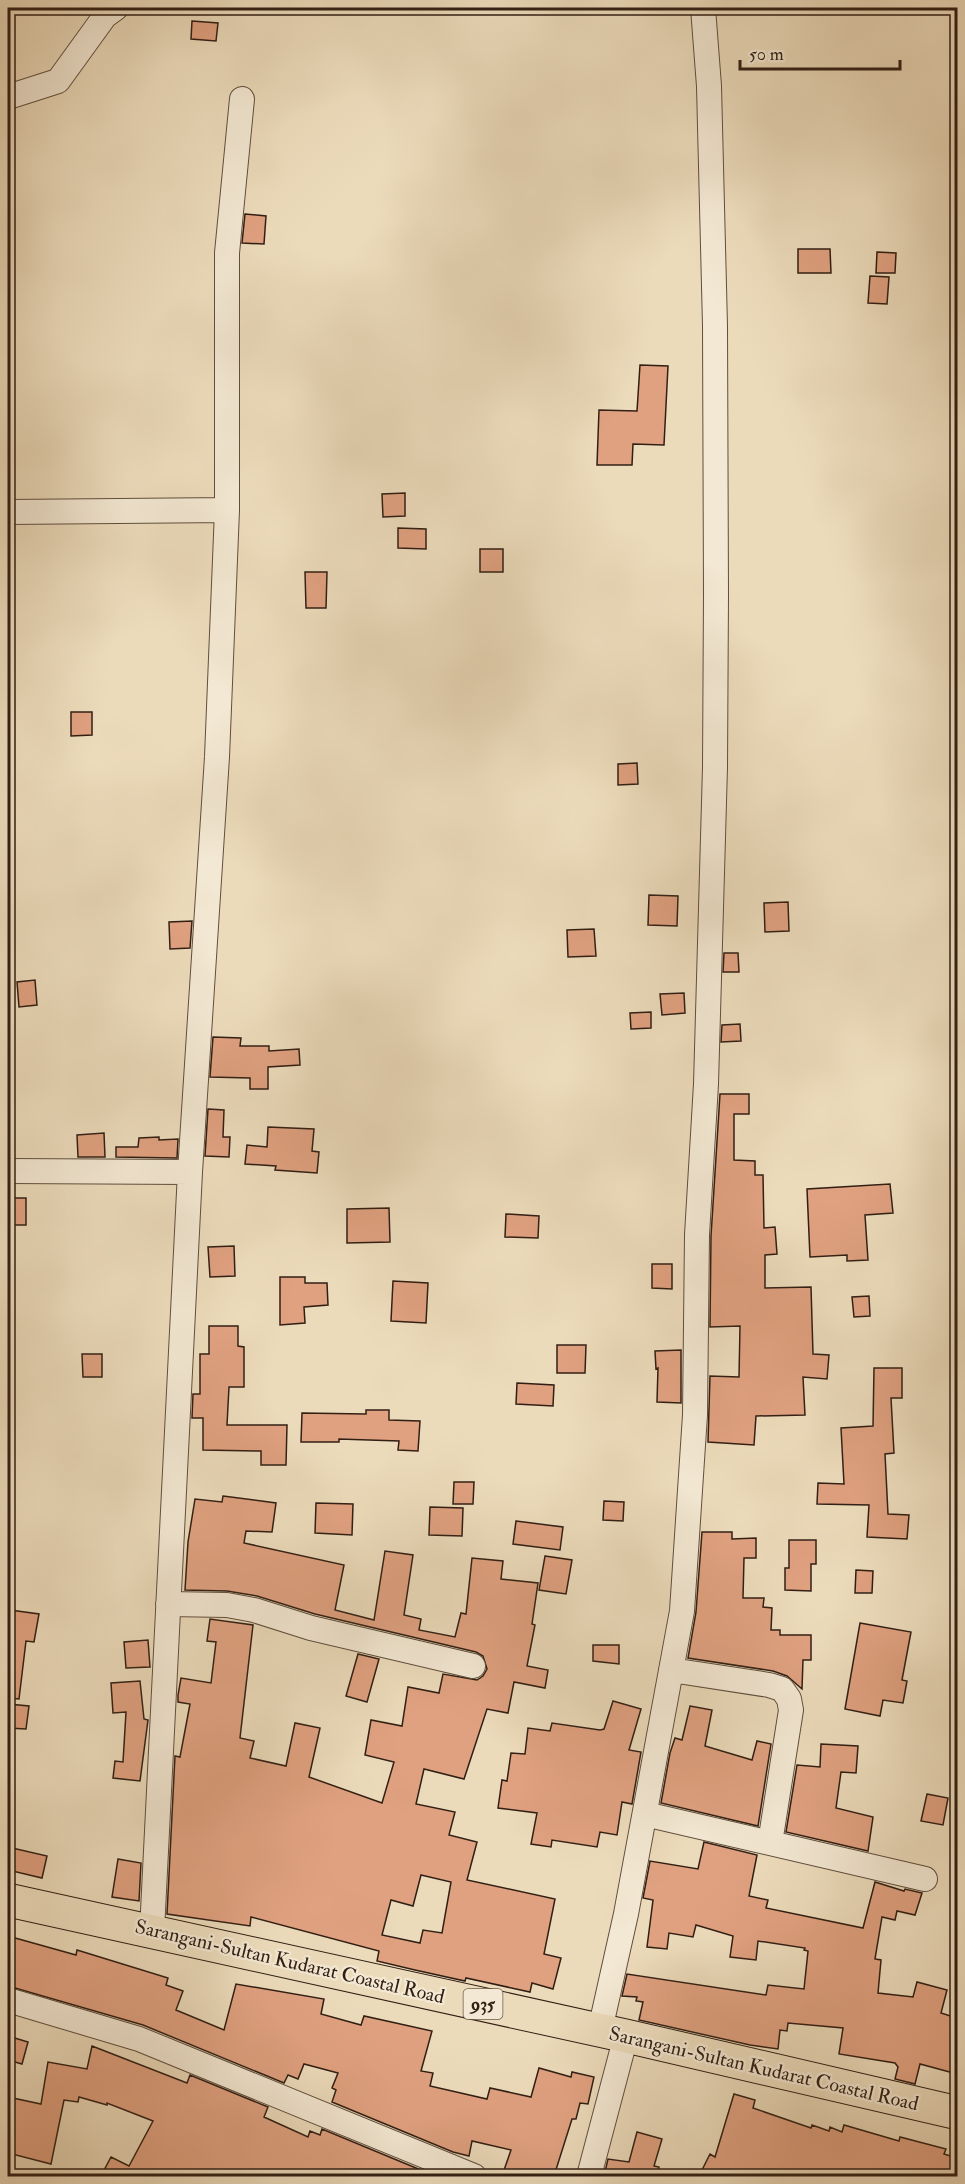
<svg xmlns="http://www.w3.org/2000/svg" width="965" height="2184" font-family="'IM FELL Double Pica',serif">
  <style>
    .water { fill: #9ab9b7; stroke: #707b76; stroke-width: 1.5 }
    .building { fill: #e0a180; stroke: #311f14; stroke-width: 1.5; fill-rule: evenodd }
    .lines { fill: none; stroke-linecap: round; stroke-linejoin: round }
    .minor-casing { stroke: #604e3e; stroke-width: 26 }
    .primary-casing { stroke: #311f14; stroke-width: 35 }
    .minor { stroke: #f3e8d3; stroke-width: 24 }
    .primary { stroke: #ecdbbb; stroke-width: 33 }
    .labels { text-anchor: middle; stroke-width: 4.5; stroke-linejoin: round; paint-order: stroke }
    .shield { fill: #f3e8d3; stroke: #6b5b4d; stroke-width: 1.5 }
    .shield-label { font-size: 18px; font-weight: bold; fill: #311f14 }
    .street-label { font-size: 20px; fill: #311f14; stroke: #f3e8d3 }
  </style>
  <rect width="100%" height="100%" fill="#ecdbbb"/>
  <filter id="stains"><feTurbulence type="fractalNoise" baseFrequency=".00333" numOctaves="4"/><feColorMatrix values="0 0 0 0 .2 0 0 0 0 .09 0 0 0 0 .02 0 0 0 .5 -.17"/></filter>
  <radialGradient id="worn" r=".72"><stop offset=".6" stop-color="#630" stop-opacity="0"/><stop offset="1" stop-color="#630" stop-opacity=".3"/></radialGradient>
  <path class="water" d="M 8,2168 L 42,2176 L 8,2176 Z"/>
  <path class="building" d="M 192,21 L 218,23 L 216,41 L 191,39 Z
    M 245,214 L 266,216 L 264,244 L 242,243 Z
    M 798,249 L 830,249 L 831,273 L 798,273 Z
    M 877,252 L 896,253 L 895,273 L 876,273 Z
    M 870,276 L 889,277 L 887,304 L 868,303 Z
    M 640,365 L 668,366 L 664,445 L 633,444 L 632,465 L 597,465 L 599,410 L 637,411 Z
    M 405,493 L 405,516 L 383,517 L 382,494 Z
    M 398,528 L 426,529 L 426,549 L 398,548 Z
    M 480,549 L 503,549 L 503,572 L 480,572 Z
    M 305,572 L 327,572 L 326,608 L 306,608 Z
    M 71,712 L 92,712 L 92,735 L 71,736 Z
    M 637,763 L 638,784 L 618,785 L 618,764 Z
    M 649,895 L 678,896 L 677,926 L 648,925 Z
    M 788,902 L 789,931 L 765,932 L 764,903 Z
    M 192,921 L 190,948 L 170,949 L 169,922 Z
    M 594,929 L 596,956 L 568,957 L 567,930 Z
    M 724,953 L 738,953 L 739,972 L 723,972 Z
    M 35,980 L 37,1005 L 19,1007 L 17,982 Z
    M 684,993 L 685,1013 L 662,1015 L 660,994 Z
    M 651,1012 L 651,1028 L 631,1029 L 630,1013 Z
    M 740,1024 L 741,1041 L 721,1042 L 722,1025 Z
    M 213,1037 L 241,1038 L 240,1046 L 269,1046 L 269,1051 L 299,1049 L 300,1065 L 268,1067 L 268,1089 L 250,1089 L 250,1078 L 210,1077 Z
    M 720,1094 L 749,1094 L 749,1114 L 734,1114 L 734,1160 L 755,1161 L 755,1175 L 763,1175 L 764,1228 L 775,1227 L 777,1254 L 765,1255 L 765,1288 L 811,1287 L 813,1354 L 829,1355 L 827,1379 L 803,1377 L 805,1415 L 756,1416 L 754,1445 L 708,1442 L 710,1376 L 739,1377 L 740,1326 L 710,1327 L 711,1236 Z
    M 208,1109 L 224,1110 L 223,1137 L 230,1137 L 229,1157 L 205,1156 Z
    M 268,1127 L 314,1129 L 312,1151 L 319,1152 L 317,1173 L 275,1170 L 276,1166 L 245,1164 L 247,1145 L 267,1147 Z
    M 104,1133 L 105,1157 L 78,1157 L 77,1135 Z
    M 159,1137 L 159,1140 L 178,1139 L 177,1158 L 116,1157 L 116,1147 L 138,1147 L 139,1138 Z
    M 890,1184 L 893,1213 L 865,1215 L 868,1260 L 847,1261 L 847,1255 L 810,1257 L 807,1189 Z
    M 8,1198 L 26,1198 L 26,1225 L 8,1225 Z
    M 389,1208 L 390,1242 L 347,1243 L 347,1209 Z
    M 506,1214 L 539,1216 L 538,1238 L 505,1237 Z
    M 234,1246 L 235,1276 L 210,1277 L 208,1247 Z
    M 652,1264 L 672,1264 L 672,1289 L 652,1288 Z
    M 280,1277 L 305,1277 L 305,1283 L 327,1283 L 328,1305 L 304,1307 L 305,1323 L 280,1325 Z
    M 393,1281 L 428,1283 L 426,1323 L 391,1321 Z
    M 869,1296 L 870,1316 L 854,1317 L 852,1297 Z
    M 209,1326 L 238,1326 L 238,1346 L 244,1347 L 244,1387 L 229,1387 L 227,1425 L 287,1425 L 286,1465 L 261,1465 L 261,1451 L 203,1450 L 203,1418 L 192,1418 L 193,1394 L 200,1394 L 200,1354 L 209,1354 Z
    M 557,1345 L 586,1345 L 585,1373 L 557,1373 Z
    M 681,1350 L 681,1403 L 657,1402 L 658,1368 L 656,1369 L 655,1351 Z
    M 82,1354 L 102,1354 L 102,1377 L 83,1377 Z
    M 874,1368 L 902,1368 L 902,1398 L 891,1398 L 894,1453 L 885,1454 L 888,1514 L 909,1515 L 907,1539 L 867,1537 L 869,1505 L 817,1504 L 818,1483 L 844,1484 L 841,1428 L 873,1426 Z
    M 517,1383 L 554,1385 L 553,1406 L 516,1404 Z
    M 366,1410 L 389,1410 L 389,1420 L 420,1421 L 418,1451 L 398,1450 L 399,1441 L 339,1439 L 339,1442 L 301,1442 L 302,1413 L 366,1414 Z
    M 454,1482 L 474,1482 L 473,1504 L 453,1504 Z
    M 223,1496 L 276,1503 L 272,1532 L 246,1531 L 244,1543 L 344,1565 L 335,1610 L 374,1620 L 385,1551 L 413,1555 L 404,1615 L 421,1619 L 419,1630 L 455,1637 L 461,1613 L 466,1614 L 472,1558 L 503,1561 L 501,1579 L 538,1583 L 532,1624 L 535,1625 L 527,1666 L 548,1670 L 545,1688 L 514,1682 L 508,1713 L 487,1709 L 464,1779 L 424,1769 L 416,1804 L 455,1812 L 449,1835 L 477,1842 L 467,1880 L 555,1899 L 544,1954 L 561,1958 L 553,1989 L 532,1983 L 530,1992 L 466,1978 L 465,1981 L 415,1970 L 377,1961 L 379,1951 L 251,1917 L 250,1926 L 167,1914 L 175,1756 L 180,1757 L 190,1704 L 178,1702 L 178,1695 L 181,1678 L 211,1683 L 216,1642 L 207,1641 L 210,1619 L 253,1625 L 240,1738 L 254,1741 L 250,1758 L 286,1766 L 295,1723 L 320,1728 L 309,1777 L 382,1803 L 394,1762 L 365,1755 L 371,1720 L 402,1726 L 408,1687 L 439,1693 L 443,1674 L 477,1680 L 483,1676 L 487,1669 L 483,1656 L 476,1652 L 315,1614 L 257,1596 L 227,1591 L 185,1590 L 188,1542 L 195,1499 L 222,1502 ZM 421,1875 L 451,1882 L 442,1933 L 423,1930 L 420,1943 L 382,1935 L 391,1900 L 413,1906 Z
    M 604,1501 L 624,1502 L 623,1521 L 603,1520 Z
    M 316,1503 L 353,1504 L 352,1535 L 315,1533 Z
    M 430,1507 L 463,1508 L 462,1536 L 429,1535 Z
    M 516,1521 L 563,1527 L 560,1550 L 513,1544 Z
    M 702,1532 L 732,1532 L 732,1539 L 756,1538 L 756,1558 L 744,1558 L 743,1598 L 764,1598 L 763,1607 L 772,1608 L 771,1630 L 780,1630 L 780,1635 L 811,1635 L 811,1660 L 803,1660 L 802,1689 L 787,1676 L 773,1671 L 688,1658 L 696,1612 Z
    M 789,1540 L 816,1540 L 816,1564 L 811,1564 L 811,1591 L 785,1590 L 785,1568 L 789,1568 Z
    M 545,1556 L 572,1560 L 566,1594 L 539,1590 Z
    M 856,1570 L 873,1571 L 872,1593 L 855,1593 Z
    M 10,1610 L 39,1614 L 34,1642 L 26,1641 L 19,1699 L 8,1698 Z
    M 860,1623 L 911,1632 L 902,1680 L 907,1681 L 903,1703 L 883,1700 L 880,1716 L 845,1709 Z
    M 148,1640 L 150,1667 L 126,1668 L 124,1642 Z
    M 593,1645 L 619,1645 L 619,1664 L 593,1661 Z
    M 358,1654 L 379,1659 L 367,1702 L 346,1696 Z
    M 140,1681 L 144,1719 L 148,1720 L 140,1781 L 113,1778 L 115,1761 L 123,1762 L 126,1712 L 113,1713 L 111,1683 Z
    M 613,1701 L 641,1709 L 629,1750 L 641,1752 L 632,1804 L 622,1802 L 617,1835 L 600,1832 L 597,1847 L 552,1840 L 551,1847 L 531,1844 L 537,1813 L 498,1808 L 502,1780 L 507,1781 L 511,1753 L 525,1754 L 528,1728 L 550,1731 L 552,1723 L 600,1730 L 604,1729 Z
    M 8,1704 L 29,1706 L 26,1729 L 8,1728 Z
    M 690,1706 L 712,1710 L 705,1746 L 752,1760 L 757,1741 L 771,1744 L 758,1826 L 661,1803 L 670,1753 L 675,1738 L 682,1740 Z
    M 821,1744 L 858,1746 L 856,1773 L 841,1772 L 836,1808 L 873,1817 L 868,1851 L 786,1832 L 797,1765 L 820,1767 Z
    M 927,1794 L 948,1798 L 943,1825 L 921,1821 Z
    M 704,1842 L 757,1855 L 749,1896 L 768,1900 L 766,1908 L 863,1928 L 875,1882 L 904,1891 L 905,1889 L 922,1893 L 915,1915 L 897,1911 L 895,1920 L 882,1917 L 875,1959 L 881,1960 L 878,1993 L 913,1997 L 917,1982 L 947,1990 L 941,2013 L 957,2018 L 957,2074 L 920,2064 L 915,2084 L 895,2079 L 898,2067 L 895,2063 L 839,2054 L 843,2028 L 788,2023 L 787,2031 L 780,2030 L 778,2049 L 750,2045 L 639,2020 L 643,2002 L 636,2001 L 637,1997 L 622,1996 L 627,1974 L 766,1995 L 768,1985 L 804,1989 L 808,1951 L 804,1950 L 805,1948 L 758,1941 L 756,1960 L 730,1957 L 733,1936 L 696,1925 L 693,1937 L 669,1933 L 667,1949 L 647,1947 L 653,1900 L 643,1898 L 650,1861 L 698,1869 Z
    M 8,1847 L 47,1856 L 42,1878 L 8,1870 Z
    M 118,1859 L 141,1863 L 139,1901 L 112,1897 Z
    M 8,1936 L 76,1955 L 77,1950 L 168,1978 L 166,1985 L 183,1991 L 176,2010 L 224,2030 L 236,1984 L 324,1999 L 321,2014 L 361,2025 L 364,2016 L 432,2031 L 421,2071 L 433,2073 L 430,2086 L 487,2099 L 490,2088 L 531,2097 L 539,2068 L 571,2077 L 572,2072 L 594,2077 L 588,2104 L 580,2103 L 576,2119 L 572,2119 L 554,2176 L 502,2176 L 511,2150 L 472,2141 L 469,2156 L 453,2152 L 332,2102 L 336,2090 L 332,2088 L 338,2073 L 304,2064 L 298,2079 L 288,2075 L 284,2083 L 143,2025 L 8,1986 Z
    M 8,2036 L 28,2042 L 22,2064 L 8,2060 Z
    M 92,2046 L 187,2083 L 190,2075 L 268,2107 L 264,2117 L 308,2137 L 310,2131 L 320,2135 L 322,2129 L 428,2173 L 427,2176 L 101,2176 L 111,2157 L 129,2166 L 153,2121 L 107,2103 L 107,2105 L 79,2097 L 78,2102 L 64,2100 L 51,2164 L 8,2153 L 8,2097 L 41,2104 L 48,2062 L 87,2069 Z
    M 734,2094 L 755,2100 L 753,2108 L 811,2128 L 812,2125 L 829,2131 L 830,2127 L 842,2132 L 844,2125 L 899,2141 L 900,2137 L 946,2149 L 944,2154 L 957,2158 L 957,2176 L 699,2176 L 710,2154 L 715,2157 Z
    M 637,2132 L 662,2139 L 654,2166 L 659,2167 L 658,2176 L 604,2176 L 608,2159 L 629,2162 Z"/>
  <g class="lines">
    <g class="minor-casing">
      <path id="minor" d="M 8,97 L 58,81 L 105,16 L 116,8
        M 8,512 L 227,510
        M 8,1171 L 190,1172
        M 168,1604 L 227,1605 L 254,1610 L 311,1628 L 473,1666
        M 671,1670 L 769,1685 L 782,1689 L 789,1699 L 791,1710 L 770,1843
        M 645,1814 L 925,1879
        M 152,1931 L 190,1172 L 217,757 L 227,510 L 227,253 L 242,99
        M 8,2000 L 139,2039 L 474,2176
        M 600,2030 L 626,1914 L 682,1611 L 695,1415 L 697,1235 L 706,1084 L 715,767 L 716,594 L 715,326 L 709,86 L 703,8
        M 589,2176 L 626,2036"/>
    </g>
    <g class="primary-casing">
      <path id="primary" d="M 8,1900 L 626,2036 L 958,2113"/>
    </g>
    <use href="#minor" class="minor"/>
    <use href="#primary" class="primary"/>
  </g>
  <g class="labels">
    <rect class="shield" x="463.5" y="1989" width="39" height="30" rx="4.5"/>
    <g class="shield-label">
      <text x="483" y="2010">935</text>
    </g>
    <g class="street-label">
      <text transform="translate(290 1961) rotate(13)" y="7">Sarangani-Sultan Kudarat Coastal Road</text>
      <text transform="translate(764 2068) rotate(13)" y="7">Sarangani-Sultan Kudarat Coastal Road</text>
    </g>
  </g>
  <rect width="965" height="2184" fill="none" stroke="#ecdbbb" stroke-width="30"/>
  <rect x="9" y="9" width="947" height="2166" fill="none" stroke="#311f14" stroke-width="3"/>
  <rect x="15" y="15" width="935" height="2154" fill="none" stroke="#311f14" stroke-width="1.5"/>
  <path d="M740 60v9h160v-9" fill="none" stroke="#311f14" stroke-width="3"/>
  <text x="749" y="60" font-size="18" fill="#311f14" stroke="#f3e8d3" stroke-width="4.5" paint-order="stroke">50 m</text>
  <rect width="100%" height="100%" filter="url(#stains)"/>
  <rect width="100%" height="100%" fill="url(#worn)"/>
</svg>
